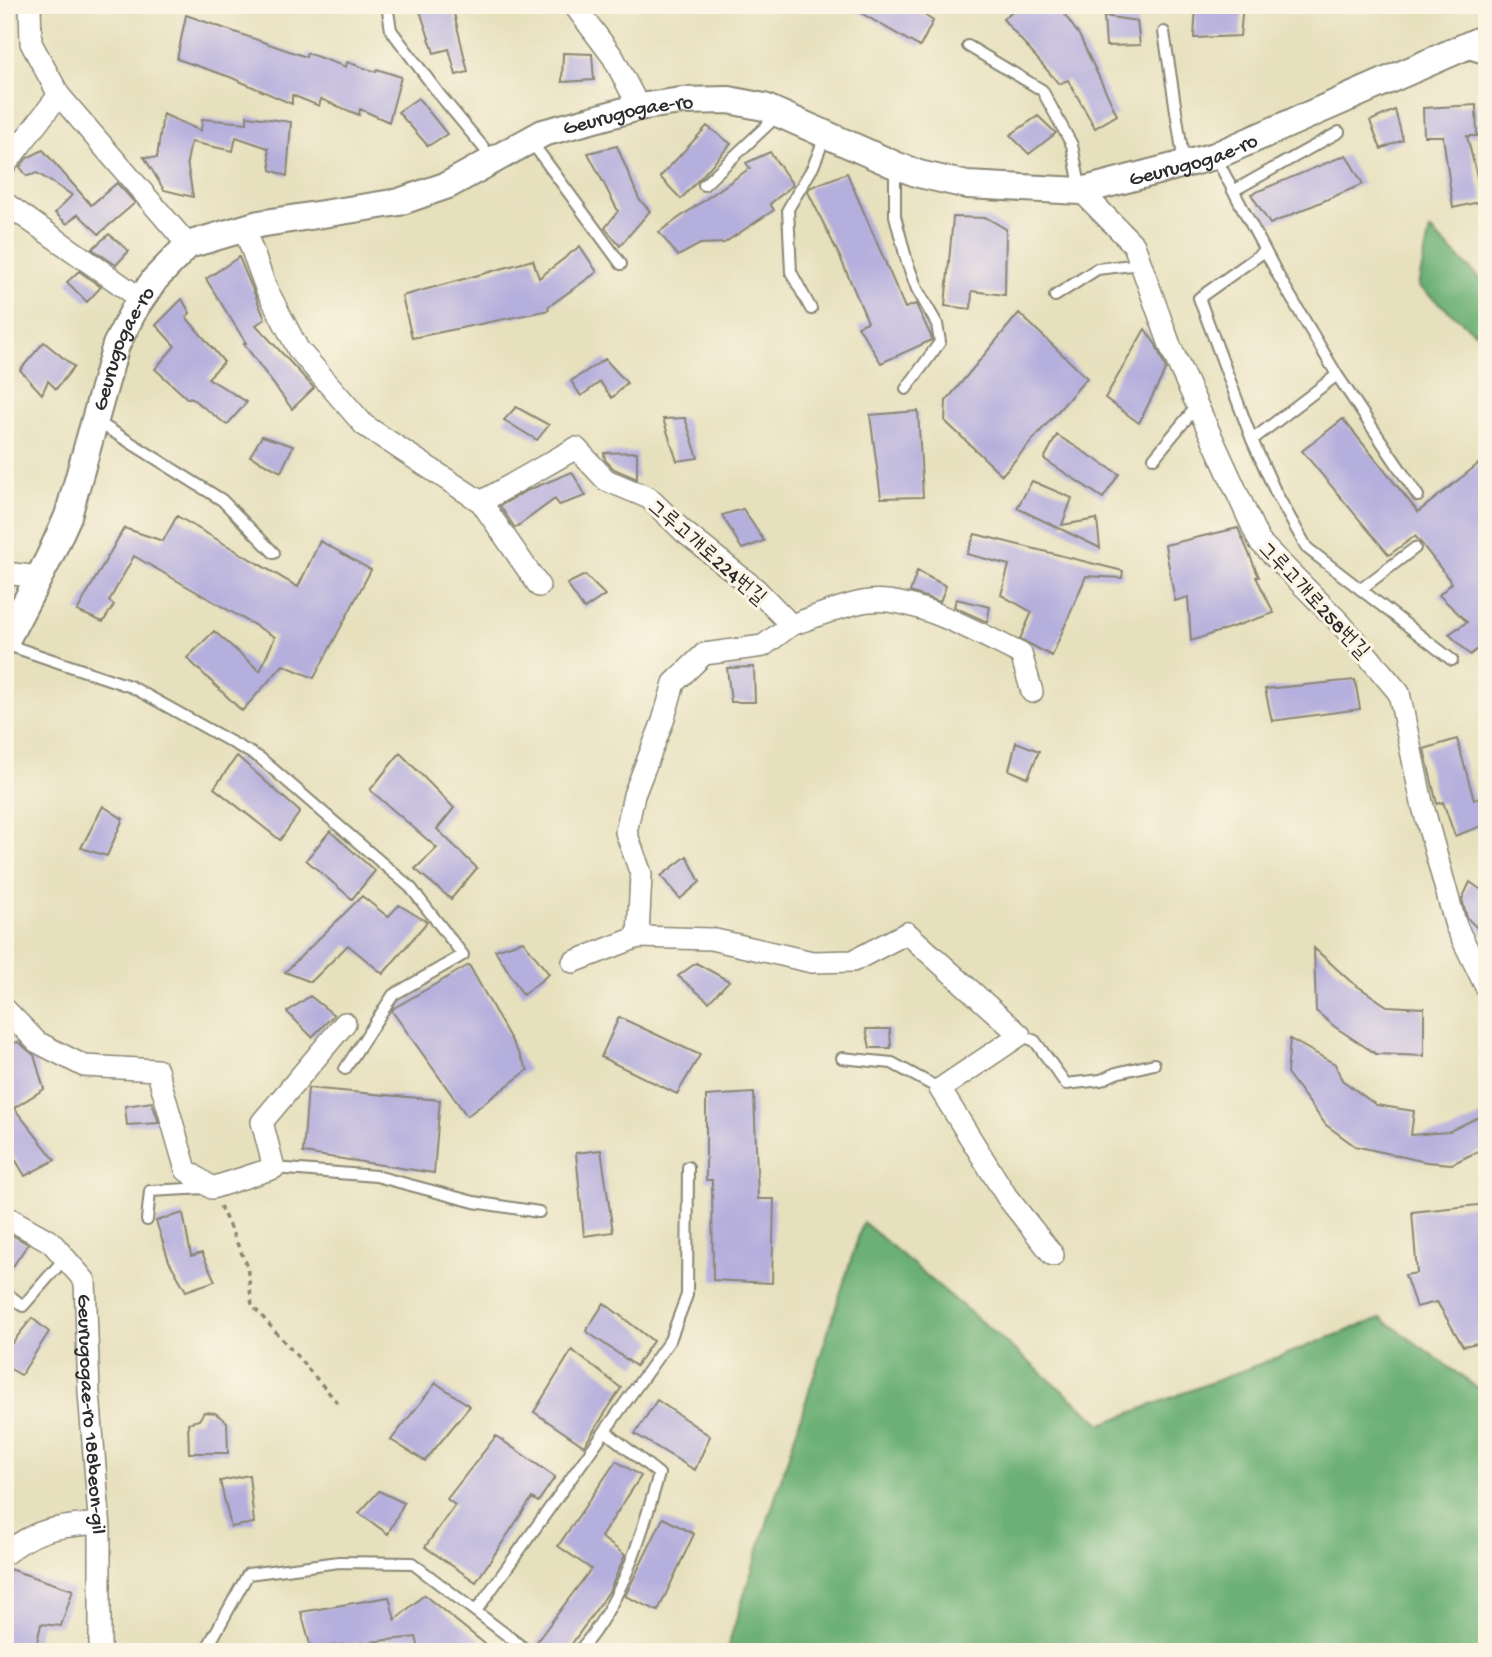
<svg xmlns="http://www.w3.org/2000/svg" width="1492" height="1657" font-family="'Gochi Hand','Poor Story',sans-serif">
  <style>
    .forest { fill: #6cb074; stroke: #4c6e50; stroke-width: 2 }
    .building { fill: #b5afdd }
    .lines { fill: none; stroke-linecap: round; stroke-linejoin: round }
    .service-casing { stroke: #898674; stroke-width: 14 }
    .minor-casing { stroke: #898674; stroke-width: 24 }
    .tertiary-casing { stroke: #898674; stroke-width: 30 }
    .path { stroke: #898674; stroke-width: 3.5; stroke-dasharray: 5 5; stroke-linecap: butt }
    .service { stroke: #fff; stroke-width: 10 }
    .minor { stroke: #fff; stroke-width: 21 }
    .tertiary { stroke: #fff; stroke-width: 26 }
    .labels { text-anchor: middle; stroke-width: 6; stroke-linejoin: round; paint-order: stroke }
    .street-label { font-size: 21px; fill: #2b2b2b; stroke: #fcf5e5 }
  </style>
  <rect width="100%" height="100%" fill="#fcf5e5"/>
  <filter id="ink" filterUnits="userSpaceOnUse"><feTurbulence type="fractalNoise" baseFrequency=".0143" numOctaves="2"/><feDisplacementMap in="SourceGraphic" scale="14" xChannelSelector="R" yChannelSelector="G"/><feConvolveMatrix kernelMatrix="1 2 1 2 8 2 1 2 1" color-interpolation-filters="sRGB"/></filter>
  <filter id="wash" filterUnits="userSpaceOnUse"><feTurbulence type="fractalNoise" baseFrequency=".00686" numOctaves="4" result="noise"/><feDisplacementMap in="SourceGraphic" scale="28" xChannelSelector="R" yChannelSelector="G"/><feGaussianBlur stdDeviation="1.57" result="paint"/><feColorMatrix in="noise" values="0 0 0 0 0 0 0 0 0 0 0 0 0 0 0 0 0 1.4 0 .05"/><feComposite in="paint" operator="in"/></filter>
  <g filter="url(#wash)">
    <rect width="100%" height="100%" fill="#e7e0bd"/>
    <path class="forest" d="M 1430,230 L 1487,285 L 1487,342 L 1418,286 Z
      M 863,1222 L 1102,1424 L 1381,1318 L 1487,1395 L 1487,1652 L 726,1652 Z"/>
    <g id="blocks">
      <path class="building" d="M 418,5 L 452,5 L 468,72 L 456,75 L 449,49 L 434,53 Z
        M 847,5 L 910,5 L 933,21 L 920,47 Z
        M 1019,5 L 1058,5 L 1079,35 L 1117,115 L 1095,128 L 1068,80 L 1059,84 L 1003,19 Z
        M 1196,5 L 1243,5 L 1240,36 L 1194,38 Z
        M 186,15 L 306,57 L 307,53 L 346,67 L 347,62 L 376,72 L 377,69 L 401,77 L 389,122 L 360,109 L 359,115 L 321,99 L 319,106 L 292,95 L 292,104 L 230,77 L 177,59 Z
        M 1104,16 L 1137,21 L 1140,45 L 1106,46 Z
        M 563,53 L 592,54 L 594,80 L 562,82 Z
        M 418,98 L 447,134 L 428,146 L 398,112 Z
        M 1476,105 L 1477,136 L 1467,136 L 1483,201 L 1453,208 L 1443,136 L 1424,136 L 1423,108 Z
        M 1395,110 L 1403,140 L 1381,149 L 1370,121 Z
        M 163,114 L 201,131 L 202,119 L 247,123 L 247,116 L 291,122 L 287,176 L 271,170 L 268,148 L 236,137 L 233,151 L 191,142 L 187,162 L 193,197 L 164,190 L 144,157 L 157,158 Z
        M 1038,116 L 1056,133 L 1029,154 L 1010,135 Z
        M 707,126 L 731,144 L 681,199 L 660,177 Z
        M 617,146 L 639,199 L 650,211 L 620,246 L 605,228 L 618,211 L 588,153 Z
        M 43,150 L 91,205 L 117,183 L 135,203 L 99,234 L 78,214 L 67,224 L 55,213 L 72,195 L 37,173 L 27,176 L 20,167 L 27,158 Z
        M 770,152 L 793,185 L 770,204 L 774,210 L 724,243 L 700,244 L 678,256 L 659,232 L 750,168 L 746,163 Z
        M 1346,155 L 1363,184 L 1270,224 L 1251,194 Z
        M 847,173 L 905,308 L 916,304 L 931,336 L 932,340 L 881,363 L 858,326 L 868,322 L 840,257 L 808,192 L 809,188 Z
        M 953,217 L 987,218 L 1006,229 L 1005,295 L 972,291 L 971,309 L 945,306 Z
        M 109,234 L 129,251 L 116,265 L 92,249 Z
        M 580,246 L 597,272 L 548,307 L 549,310 L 412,338 L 402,296 L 533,260 L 539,278 Z
        M 239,257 L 265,319 L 256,325 L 314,388 L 292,409 L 244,344 L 246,343 L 206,279 Z
        M 79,271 L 101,287 L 87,302 L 67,282 Z
        M 182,299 L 190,313 L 186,317 L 224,362 L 208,378 L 247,402 L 227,425 L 190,397 L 188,399 L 155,369 L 175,346 L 156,325 Z
        M 1019,313 L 1087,378 L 1002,475 L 945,421 L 946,401 Z
        M 1145,329 L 1156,345 L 1166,369 L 1139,423 L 1105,398 Z
        M 44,342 L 74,367 L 56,389 L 48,381 L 42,394 L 20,370 Z
        M 605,359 L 627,383 L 612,398 L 600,382 L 581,396 L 571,381 Z
        M 516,407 L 549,425 L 537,440 L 504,420 Z
        M 918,411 L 923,497 L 881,498 L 870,415 Z
        M 685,418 L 698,458 L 677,461 L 663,419 Z
        M 1343,419 L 1418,512 L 1487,457 L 1487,641 L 1470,655 L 1449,634 L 1467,622 L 1439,595 L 1452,583 L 1421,543 L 1415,536 L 1389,555 L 1302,451 Z
        M 1057,435 L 1119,474 L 1103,498 L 1044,459 Z
        M 262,436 L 293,446 L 281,472 L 250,456 Z
        M 637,452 L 637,479 L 614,469 L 605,460 L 604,453 Z
        M 572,472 L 586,496 L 559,505 L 555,499 L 515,528 L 500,506 L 526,491 Z
        M 1032,481 L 1072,498 L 1062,525 L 1097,519 L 1100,548 L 1017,508 Z
        M 743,509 L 764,541 L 742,549 L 722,515 Z
        M 177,516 L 298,587 L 320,541 L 371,570 L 314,678 L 283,665 L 242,711 L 187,658 L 214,631 L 260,671 L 275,637 L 134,556 L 109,601 L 114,605 L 103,622 L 77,611 L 124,528 L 163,541 Z
        M 1238,528 L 1259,577 L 1256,577 L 1274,613 L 1191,641 L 1188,597 L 1175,601 L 1165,545 Z
        M 975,534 L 1123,571 L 1122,578 L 1086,576 L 1052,656 L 1020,639 L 1032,612 L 1001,595 L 1009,565 L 967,554 Z
        M 917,571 L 946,586 L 940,602 L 910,592 Z
        M 585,575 L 605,595 L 584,609 L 567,584 Z
        M 956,599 L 990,607 L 987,622 L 954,607 Z
        M 754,667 L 755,702 L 731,702 L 727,668 Z
        M 1355,680 L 1360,709 L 1272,721 L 1265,689 Z
        M 1457,739 L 1474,800 L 1487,795 L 1487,824 L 1455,836 L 1443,802 L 1437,804 L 1424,749 Z
        M 1016,742 L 1039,751 L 1028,778 L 1009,770 Z
        M 400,753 L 454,808 L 437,829 L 477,868 L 451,899 L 415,869 L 437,848 L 370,790 Z
        M 237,756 L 300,812 L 280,840 L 214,788 Z
        M 103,806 L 123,819 L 107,856 L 81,848 Z
        M 330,831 L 375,871 L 352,899 L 306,860 Z
        M 687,856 L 700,882 L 680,899 L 661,876 Z
        M 1470,882 L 1487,894 L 1487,938 L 1467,918 L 1462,899 Z
        M 362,896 L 388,917 L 399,905 L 427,922 L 383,974 L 348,945 L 311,982 L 285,972 Z
        M 523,941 L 549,974 L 523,995 L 495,950 Z
        M 1314,948 L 1350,981 L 1387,1006 L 1424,1008 L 1424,1056 L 1376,1054 L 1335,1027 L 1316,1011 Z
        M 696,963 L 729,981 L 709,1002 L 678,976 Z
        M 469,965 L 528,1070 L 467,1116 L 392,1011 L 394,1008 Z
        M 310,996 L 334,1015 L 312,1037 L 287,1012 Z
        M 619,1017 L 700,1055 L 677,1094 L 601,1057 Z
        M 866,1029 L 890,1029 L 891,1048 L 870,1048 Z
        M 1290,1039 L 1335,1064 L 1342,1080 L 1376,1105 L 1414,1111 L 1411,1135 L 1448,1132 L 1487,1113 L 1487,1147 L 1452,1164 L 1426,1162 L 1355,1146 L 1326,1125 L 1287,1073 Z
        M 18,1042 L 34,1055 L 44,1089 L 14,1108 L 55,1160 L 25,1176 L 5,1142 L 5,1054 L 11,1054 L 8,1044 Z
        M 308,1088 L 440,1100 L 434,1173 L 303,1153 Z
        M 754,1093 L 758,1199 L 774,1199 L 772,1283 L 713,1280 L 712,1180 L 706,1180 L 706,1096 Z
        M 152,1102 L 159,1123 L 127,1125 L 125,1106 Z
        M 601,1150 L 613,1232 L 584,1236 L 576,1153 Z
        M 1487,1204 L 1487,1341 L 1463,1346 L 1437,1302 L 1416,1307 L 1405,1275 L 1417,1273 L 1412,1212 Z
        M 183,1213 L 191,1256 L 202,1253 L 215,1281 L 186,1291 L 169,1261 L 156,1221 Z
        M 5,1231 L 28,1244 L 5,1278 Z
        M 604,1303 L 653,1341 L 636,1366 L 586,1331 Z
        M 32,1318 L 49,1332 L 21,1375 L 5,1366 L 5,1352 Z
        M 572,1350 L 621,1388 L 584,1446 L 534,1412 Z
        M 436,1383 L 470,1406 L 425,1461 L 391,1440 Z
        M 657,1400 L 710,1436 L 695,1470 L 635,1434 Z
        M 204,1412 L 215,1413 L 227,1422 L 228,1453 L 189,1453 L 188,1423 L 199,1420 Z
        M 496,1436 L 555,1477 L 538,1502 L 532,1498 L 476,1582 L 425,1547 L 455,1505 L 447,1499 Z
        M 616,1461 L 641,1476 L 601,1537 L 625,1555 L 610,1590 L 566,1652 L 549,1652 L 535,1644 L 591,1569 L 558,1546 Z
        M 249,1475 L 254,1523 L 231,1527 L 220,1481 Z
        M 379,1491 L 404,1503 L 388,1534 L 359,1513 Z
        M 663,1518 L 694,1534 L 658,1611 L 625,1596 Z
        M 9,1569 L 73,1590 L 61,1626 L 41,1624 L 35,1652 L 14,1652 L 5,1648 L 5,1595 Z
        M 424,1595 L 495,1652 L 420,1652 L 416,1637 L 311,1648 L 301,1612 L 389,1597 L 395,1620 Z"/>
    </g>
  </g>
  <g filter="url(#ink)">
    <use href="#blocks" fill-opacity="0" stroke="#898674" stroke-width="2"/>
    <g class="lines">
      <g class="service-casing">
        <path id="service" d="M 387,5 L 391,30 L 439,94 L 493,159
          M 1164,32 L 1184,164
          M 968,46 L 1042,90 L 1072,145 L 1081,191
          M 1465,52 L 1487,59
          M 530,140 L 621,264
          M 1215,156 L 1279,277 L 1337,375 L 1418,496
          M 895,165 L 895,216 L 907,262 L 917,289 L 937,324 L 940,342 L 906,389
          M 704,185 L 778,115
          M 1233,191 L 1339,132
          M 1265,251 L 1199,298 L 1252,440 L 1276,493 L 1307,548 L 1452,660
          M 1055,296 L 1097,269 L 1141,264
          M 811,309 L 791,272 L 788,209 L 813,167 L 826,134
          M 96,421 L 222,500 L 274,553
          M 1252,440 L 1337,375
          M 1154,458 L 1197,406
          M 1361,589 L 1415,548
          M 5,644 L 132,687 L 260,758 L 411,888 L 463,955 L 393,995 L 345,1069
          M 1020,1035 L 1035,1041 L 1066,1084 L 1101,1080 L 1116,1073 L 1154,1064
          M 842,1058 L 892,1063 L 940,1089
          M 274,1168 L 376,1176 L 474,1202 L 539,1212
          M 147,1220 L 150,1191 L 206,1188
          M 5,1292 L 23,1306 L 65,1258
          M 476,1611 L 670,1340 L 687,1295 L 688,1167
          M 205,1652 L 248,1574 L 339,1562 L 412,1563 L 529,1652
          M 578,1652 C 623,1602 641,1537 659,1474 L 605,1431"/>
      </g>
      <g class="minor-casing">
        <g id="minor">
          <path d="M 30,5 L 31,43 L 59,95 L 188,245"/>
          <path d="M 574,5 L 613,57 L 639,107"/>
          <path d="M 5,165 L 59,95"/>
          <path d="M 1081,191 L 1134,245 L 1171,348 L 1259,541 L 1341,624 L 1399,693 L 1422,803 L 1456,926 L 1487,989"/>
          <path d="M 5,203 L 141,299"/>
          <path d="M 244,228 L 266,288 L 298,349 L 364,425 L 481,502 L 576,448 L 606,480 L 649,498 L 683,531 L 757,590 L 791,625 C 812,618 848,603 869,601 C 912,595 982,635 1021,654 L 1032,692"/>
          <path d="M 481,502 L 539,586"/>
          <path d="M 5,573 L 39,577"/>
          <path d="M 638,937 L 641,874 L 626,832 L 634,795 L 663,721 L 674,683 L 704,654 L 763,646 L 791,625"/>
          <path d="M 573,962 L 638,937 L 711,939 L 812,962 L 853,961 L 907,933 L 1020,1035 L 940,1089 L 1007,1197 L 1053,1255"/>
          <path d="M 5,1009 L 37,1042 L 84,1066 L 157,1070 L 186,1170 L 212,1188 L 274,1168 L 262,1122 L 345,1023"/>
          <path id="s1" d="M 5,1216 L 51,1242 L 85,1281 L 89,1392 L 100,1530 L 100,1652"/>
          <path d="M 5,1554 C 38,1527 59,1527 99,1523"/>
        </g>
      </g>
      <g class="tertiary-casing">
        <g id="tertiary">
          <path id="s2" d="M 5,642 L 49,558 L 68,516 L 116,345 L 135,308 L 155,279 L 188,245 L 259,224 L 399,202 L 448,185 L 543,133 L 639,107 L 681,101 L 729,100 L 764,107 L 895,165 L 919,174 L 967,185 L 1081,191 L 1215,156 L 1487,37"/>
        </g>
      </g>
      <path class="path" d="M 220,1206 L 247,1265 L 252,1305 L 338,1403"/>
      <use href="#service" class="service"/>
      <use href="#minor" class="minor"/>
      <use href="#tertiary" class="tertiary"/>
    </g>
  </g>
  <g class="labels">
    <g class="street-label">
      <text dy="7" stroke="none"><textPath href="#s2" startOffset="906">Geurugogae-ro</textPath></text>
      <text dy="7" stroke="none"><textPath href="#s2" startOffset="1493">Geurugogae-ro</textPath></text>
      <text dy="7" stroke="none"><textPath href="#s2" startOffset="318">Geurugogae-ro</textPath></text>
      <text transform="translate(708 551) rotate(41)" y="7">그루고개로224번길</text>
      <text transform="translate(1315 599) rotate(47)" y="7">그루고개로258번길</text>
      <text dy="7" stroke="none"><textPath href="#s1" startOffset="238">Geurugogae-ro 188beon-gil</textPath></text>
    </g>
  </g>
  <rect width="1492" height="1657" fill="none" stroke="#fcf5e5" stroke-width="28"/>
</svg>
